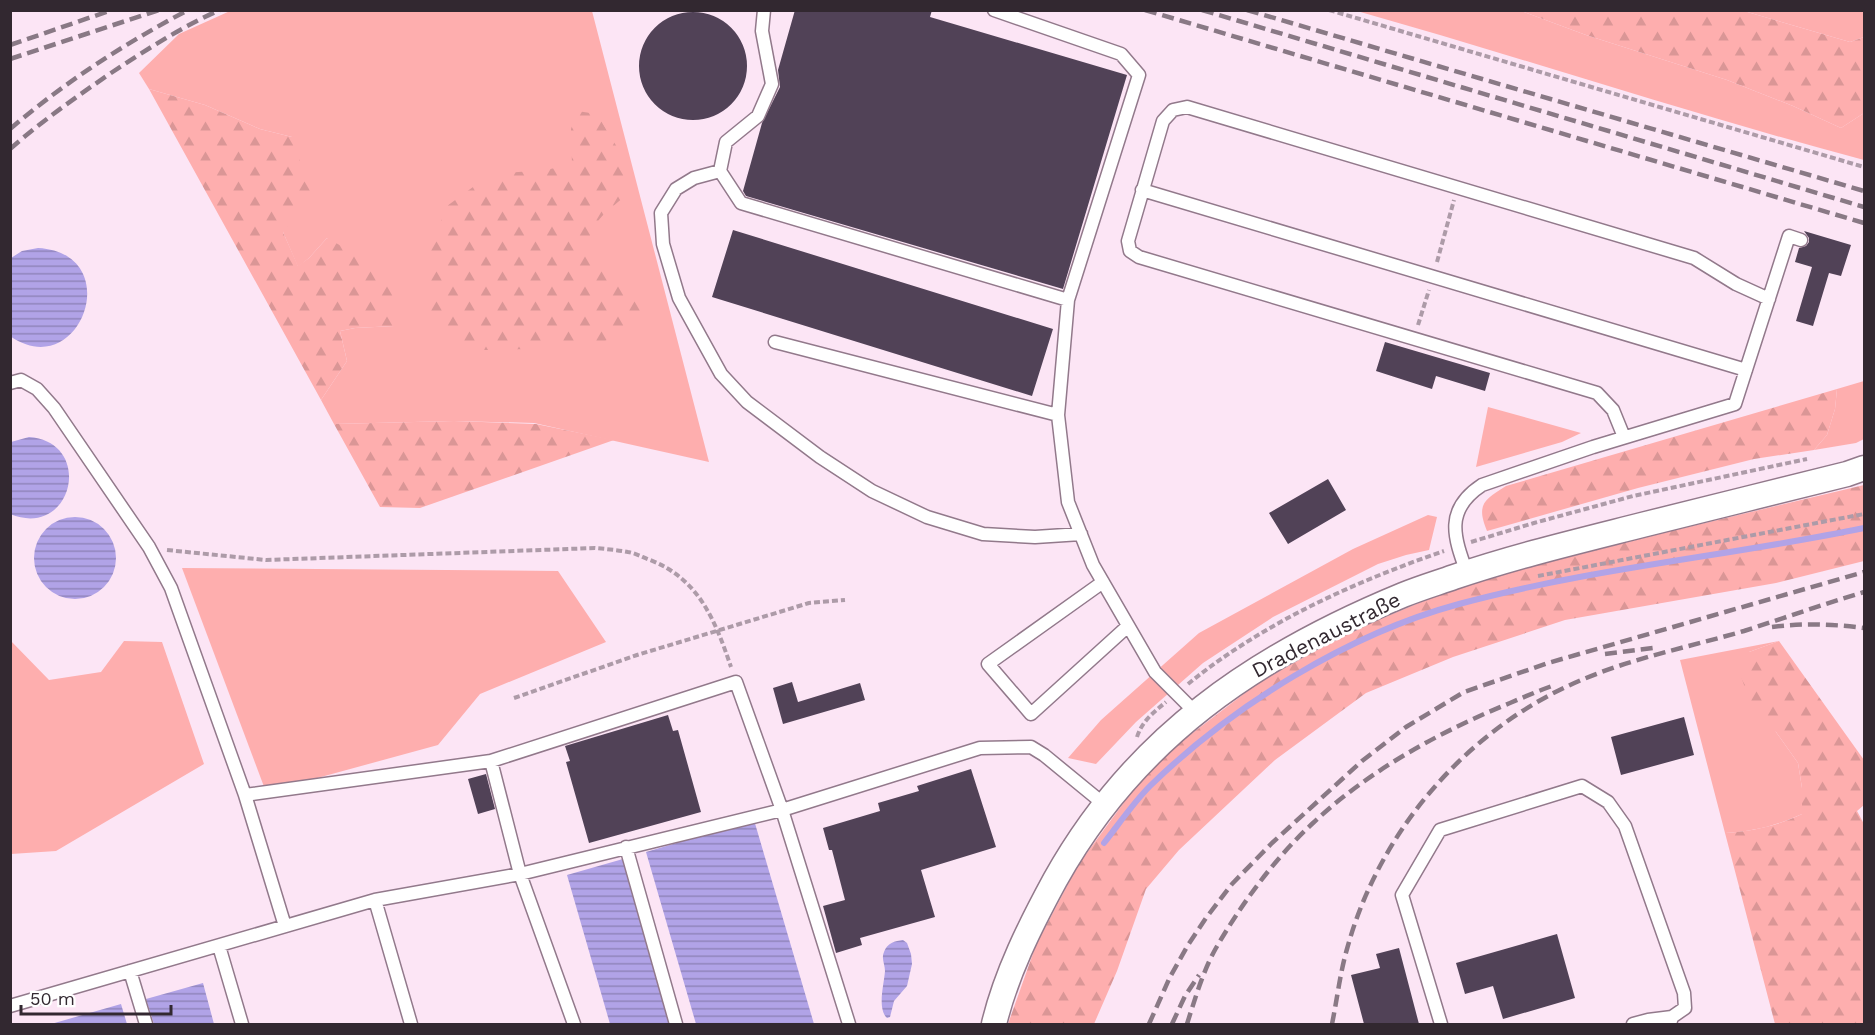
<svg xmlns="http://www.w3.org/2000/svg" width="1875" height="1035" font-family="'Work Sans',sans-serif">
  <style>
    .grass { fill: #feaeae }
    .forest { fill: url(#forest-firs) }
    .water { fill: url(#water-rules) }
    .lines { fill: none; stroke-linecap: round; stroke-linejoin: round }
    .stream { stroke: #b1a3e7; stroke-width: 6 }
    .building { fill: #514257 }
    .service-casing { stroke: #92798b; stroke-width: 15 }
    .minor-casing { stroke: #92798b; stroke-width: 27 }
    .path { stroke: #ad9ba8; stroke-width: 4; stroke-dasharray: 6 3; stroke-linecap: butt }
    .service { stroke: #fff; stroke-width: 12 }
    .minor { stroke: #fff; stroke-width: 24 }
    .rail { stroke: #897985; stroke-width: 4.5; stroke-dasharray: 12 6; stroke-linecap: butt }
    .labels { text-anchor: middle; stroke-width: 6; stroke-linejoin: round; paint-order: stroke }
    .street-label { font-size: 21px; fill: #322830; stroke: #fff }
  </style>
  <defs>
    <pattern id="forest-firs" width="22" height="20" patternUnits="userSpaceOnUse" patternTransform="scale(1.5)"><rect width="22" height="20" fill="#feaeae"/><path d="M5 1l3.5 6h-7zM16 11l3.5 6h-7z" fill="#da9696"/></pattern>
    <pattern id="water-rules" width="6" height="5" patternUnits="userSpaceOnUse" patternTransform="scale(1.5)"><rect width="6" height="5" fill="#b1a3e7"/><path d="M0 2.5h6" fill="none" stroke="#9185bc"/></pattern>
  </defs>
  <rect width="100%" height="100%" fill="#fce5f5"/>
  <path class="grass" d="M 230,11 L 592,11 L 709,462 L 534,423 L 454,421 L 334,424 L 321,400 L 347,361 L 340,331 L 355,328 L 394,326 L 327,238 L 309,258 L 298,267 L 283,232 L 292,137 L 260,129 L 205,105 L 149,89 L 139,73 L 179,34 Z
    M 1357,11 L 1521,11 L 1586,35 L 1727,80 L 1793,106 L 1841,128 L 1864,113 L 1864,160 C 1694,115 1527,59 1357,11 Z
    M 1744,11 L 1864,11 L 1864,37 L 1850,42 Z
    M 1864,381 L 1864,439 L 1856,443 L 1814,450 L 1827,435 L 1835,409 L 1837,389 Z
    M 1488,407 L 1581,433 L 1562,442 L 1476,467 Z
    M 1428,515 L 1437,517 L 1429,550 L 1406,555 L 1378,564 L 1273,617 L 1203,663 L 1136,722 L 1096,764 L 1068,758 L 1101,720 L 1199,633 L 1353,549 Z
    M 182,568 L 558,571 L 606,642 L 480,694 L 438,745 L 266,792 Z
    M 10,640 L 49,680 L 101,672 L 124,641 L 162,642 L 204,764 L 56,851 L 11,854 Z
    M 1779,641 L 1749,652 L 1776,732 L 1798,763 L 1802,788 L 1802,814 C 1775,826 1755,831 1725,833 L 1680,660 Z"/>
  <path class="forest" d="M 1521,11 L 1744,11 L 1850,42 L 1864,37 L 1864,113 L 1841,128 L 1793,106 L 1727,80 L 1586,35 Z
    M 149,89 L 205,105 L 260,129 L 292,137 L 312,196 L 283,232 L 298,266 L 309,258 L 327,238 L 359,256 L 395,290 L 395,326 L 355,328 L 340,331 L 347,361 L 321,400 Z
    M 577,111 L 597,114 L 626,162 L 623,198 C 598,218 593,223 584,254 L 608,275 L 656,310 L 644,322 L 601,343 L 567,341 L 527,349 L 485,350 L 431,327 L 426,257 L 447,206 L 473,187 L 503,173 L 546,170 L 572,164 L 571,129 Z
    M 1837,389 L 1835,409 L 1827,435 L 1814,450 L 1754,459 L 1638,488 L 1487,531 C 1476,504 1484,500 1506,486 Z
    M 454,421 L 536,424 L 614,440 L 420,508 L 380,507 L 334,424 Z
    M 1864,485 L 1864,561 L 1776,583 L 1565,620 L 1453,657 L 1366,693 L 1275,760 L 1179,850 L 1146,889 L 1117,971 L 1094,1024 L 1008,1024 L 1036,945 L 1078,865 L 1128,797 L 1165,754 L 1258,683 L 1349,632 L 1467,583 L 1667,532 Z
    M 1779,641 L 1864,760 L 1864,805 L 1857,811 L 1864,824 L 1864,1024 L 1775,1024 L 1725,833 C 1753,831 1777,826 1802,814 L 1802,788 L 1798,763 L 1776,732 L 1749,699 L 1738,668 L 1749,652 Z"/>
  <path class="water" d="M 38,248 C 128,253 80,385 10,336 L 11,258 L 22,251 Z
    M 29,437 C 95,442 73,540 10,514 L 11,442 Z
    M34 558a41 41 0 1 1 82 0a41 41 0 1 1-82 0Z
    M 754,820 L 814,1024 L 696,1024 L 646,852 Z
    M 623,859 L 670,1024 L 610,1024 L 567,875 Z
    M 903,940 L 907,943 L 911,954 L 912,964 L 907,986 L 894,1001 L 890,1017 L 887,1018 C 877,1008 884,985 885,971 C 885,965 881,958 884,952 C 887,943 895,941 903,940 Z
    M 203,983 L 214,1024 L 154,1024 L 146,999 Z
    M 121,1004 L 127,1024 L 51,1024 Z"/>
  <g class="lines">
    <path class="stream" d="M 1104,843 C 1119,824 1133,803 1150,786 C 1232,706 1348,634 1459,604 C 1592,568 1730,556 1864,528"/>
  </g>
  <path class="building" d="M 795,10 L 932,10 L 930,17 L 1127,75 L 1063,289 L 746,196 L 743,191 L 762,123 L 780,87 L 778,70 Z
    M639 66a54 54 0 1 1 108 0a54 54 0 1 1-108 0Z
    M 733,230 L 1053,329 L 1032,396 L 712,297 Z
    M 1804,231 L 1851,245 L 1841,276 L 1829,273 L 1813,326 L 1796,321 L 1812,267 L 1795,262 L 1799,248 L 1806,246 L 1809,242 L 1809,238 Z
    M 1385,342 L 1490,373 L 1485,391 L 1436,376 L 1432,389 L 1376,371 Z
    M 1328,479 L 1346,510 L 1288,544 L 1269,513 Z
    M 792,682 L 798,702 L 860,683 L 865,700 L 783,724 L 773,688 Z
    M 668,715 L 673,731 L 678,730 L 701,812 L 589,843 L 566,762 L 570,761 L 565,746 Z
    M 1684,717 L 1694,755 L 1621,775 L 1611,737 Z
    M 971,769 L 996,847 L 921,870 L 935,917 L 860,938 L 862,945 L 836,953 L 823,906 L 845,900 L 832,850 L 829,850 L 823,828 L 880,811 L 878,803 L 919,791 L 917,786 Z
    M 486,774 L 495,809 L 478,814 L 468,779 Z
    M 1557,934 L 1575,998 L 1503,1019 L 1493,986 L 1465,994 L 1456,963 Z
    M 1399,948 L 1419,1024 L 1364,1024 L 1351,975 L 1380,968 L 1376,954 Z"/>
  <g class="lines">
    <g class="service-casing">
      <path id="service" d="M 764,10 L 762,31 L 772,84 L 758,116 L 726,142 L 720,171 L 741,203 L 1068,300
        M 994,10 L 1121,54 L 1139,75 L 1068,300 L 1058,415 L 1068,502 L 1093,565 L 1155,672 L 1195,712
        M 720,171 L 694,178 L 676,189 L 661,213 L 663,244 L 679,298 L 721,374 L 747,402 L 820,457 L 872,491 L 927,517 L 983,534 L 1035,537 L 1081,534
        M 1142,190 L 1746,370
        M 775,342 L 1058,415
        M 10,383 L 21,380 L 37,389 L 54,408 L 149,547 L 171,588 L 245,795 L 285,926
        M 1624,437 L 1613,410 L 1597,393 L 1139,257 L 1130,251 L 1128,241 L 1163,121 L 1173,110 L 1187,107 L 1694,258 L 1736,284 L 1769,299
        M 1467,573 C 1454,537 1444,510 1482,485 L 1593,447 L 1735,404 L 1789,236 L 1801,240
        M 1103,582 L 988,664 L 1031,714 L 1128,626
        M 491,761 L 520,874 L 574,1024
        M 245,795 L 491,761 L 736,682 L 782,810 L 849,1024
        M 626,847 L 676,1024
        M 375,900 L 411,1024
        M 219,946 L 242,1024
        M 130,971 L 146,1024
        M 10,1006 L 375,900 L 520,874 L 782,810 L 980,748 L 1031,747 L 1044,755 L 1105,805
        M 1441,1024 L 1402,895 L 1440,830 L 1582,786 L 1608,802 L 1625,826 L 1684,993 L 1685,1008 L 1672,1017 L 1670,1024
        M 1633,1024 L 1648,1020 L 1672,1017"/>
    </g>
    <g class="minor-casing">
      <path id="minor" d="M 994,1024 C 1006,974 1030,926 1055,880 C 1134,738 1255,656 1403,595 C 1420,588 1437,583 1454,577 C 1516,556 1579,541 1642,525 C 1710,508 1779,491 1847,474 L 1864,468"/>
    </g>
    <path class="path" d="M 1329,10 L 1864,167
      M 1437,262 L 1454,200
      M 1418,325 L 1429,290
      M 1471,542 L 1534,523 L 1633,496 L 1807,459
      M 167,550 L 266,560 L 595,548 C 606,549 617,550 628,552 C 635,553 642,557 650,560 C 699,579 715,620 731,667
      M 1538,576 L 1864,514
      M 1188,684 C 1263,623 1354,582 1444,551
      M 514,698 L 637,655 L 809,603 L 845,600
      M 1137,737 C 1142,721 1154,712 1166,702"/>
    <use href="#service" class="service"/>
    <use href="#minor" class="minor"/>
    <path class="rail" d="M 1145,10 L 1864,223
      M 1202,10 L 1864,207
      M 1247,10 L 1864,191
      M 10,45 L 112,10
      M 10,59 L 159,10
      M 10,129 C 65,82 124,44 188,10
      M 10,149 C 42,121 76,97 111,73 C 146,50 181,27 220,10
      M 1772,627 C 1803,623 1833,624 1864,628
      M 1605,654 L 1653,648
      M 1149,1024 L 1170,977 L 1188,945 L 1206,918 L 1232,884 L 1272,843 L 1362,761 L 1406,727 L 1464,692 L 1548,663 L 1864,572
      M 1172,1024 L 1185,996 L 1199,975
      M 1187,1024 C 1195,999 1203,971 1216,948 C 1242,903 1275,858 1313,823 C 1368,771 1441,731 1510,703 C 1524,697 1538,691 1552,686
      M 1332,1024 C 1337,1000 1340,973 1347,949 C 1379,831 1467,729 1579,681 C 1632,658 1689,647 1744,631 C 1784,618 1824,604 1864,592"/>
  </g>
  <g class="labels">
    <g class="street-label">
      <text transform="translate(1326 635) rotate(-27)" y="7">Dradenaustraße</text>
    </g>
  </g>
  <rect width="1875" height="1035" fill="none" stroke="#322830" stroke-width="24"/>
  <path d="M21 1005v9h150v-9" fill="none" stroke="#322830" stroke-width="3"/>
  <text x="30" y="1005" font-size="18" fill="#322830" stroke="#ffffff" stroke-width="4.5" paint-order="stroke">50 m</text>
</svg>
